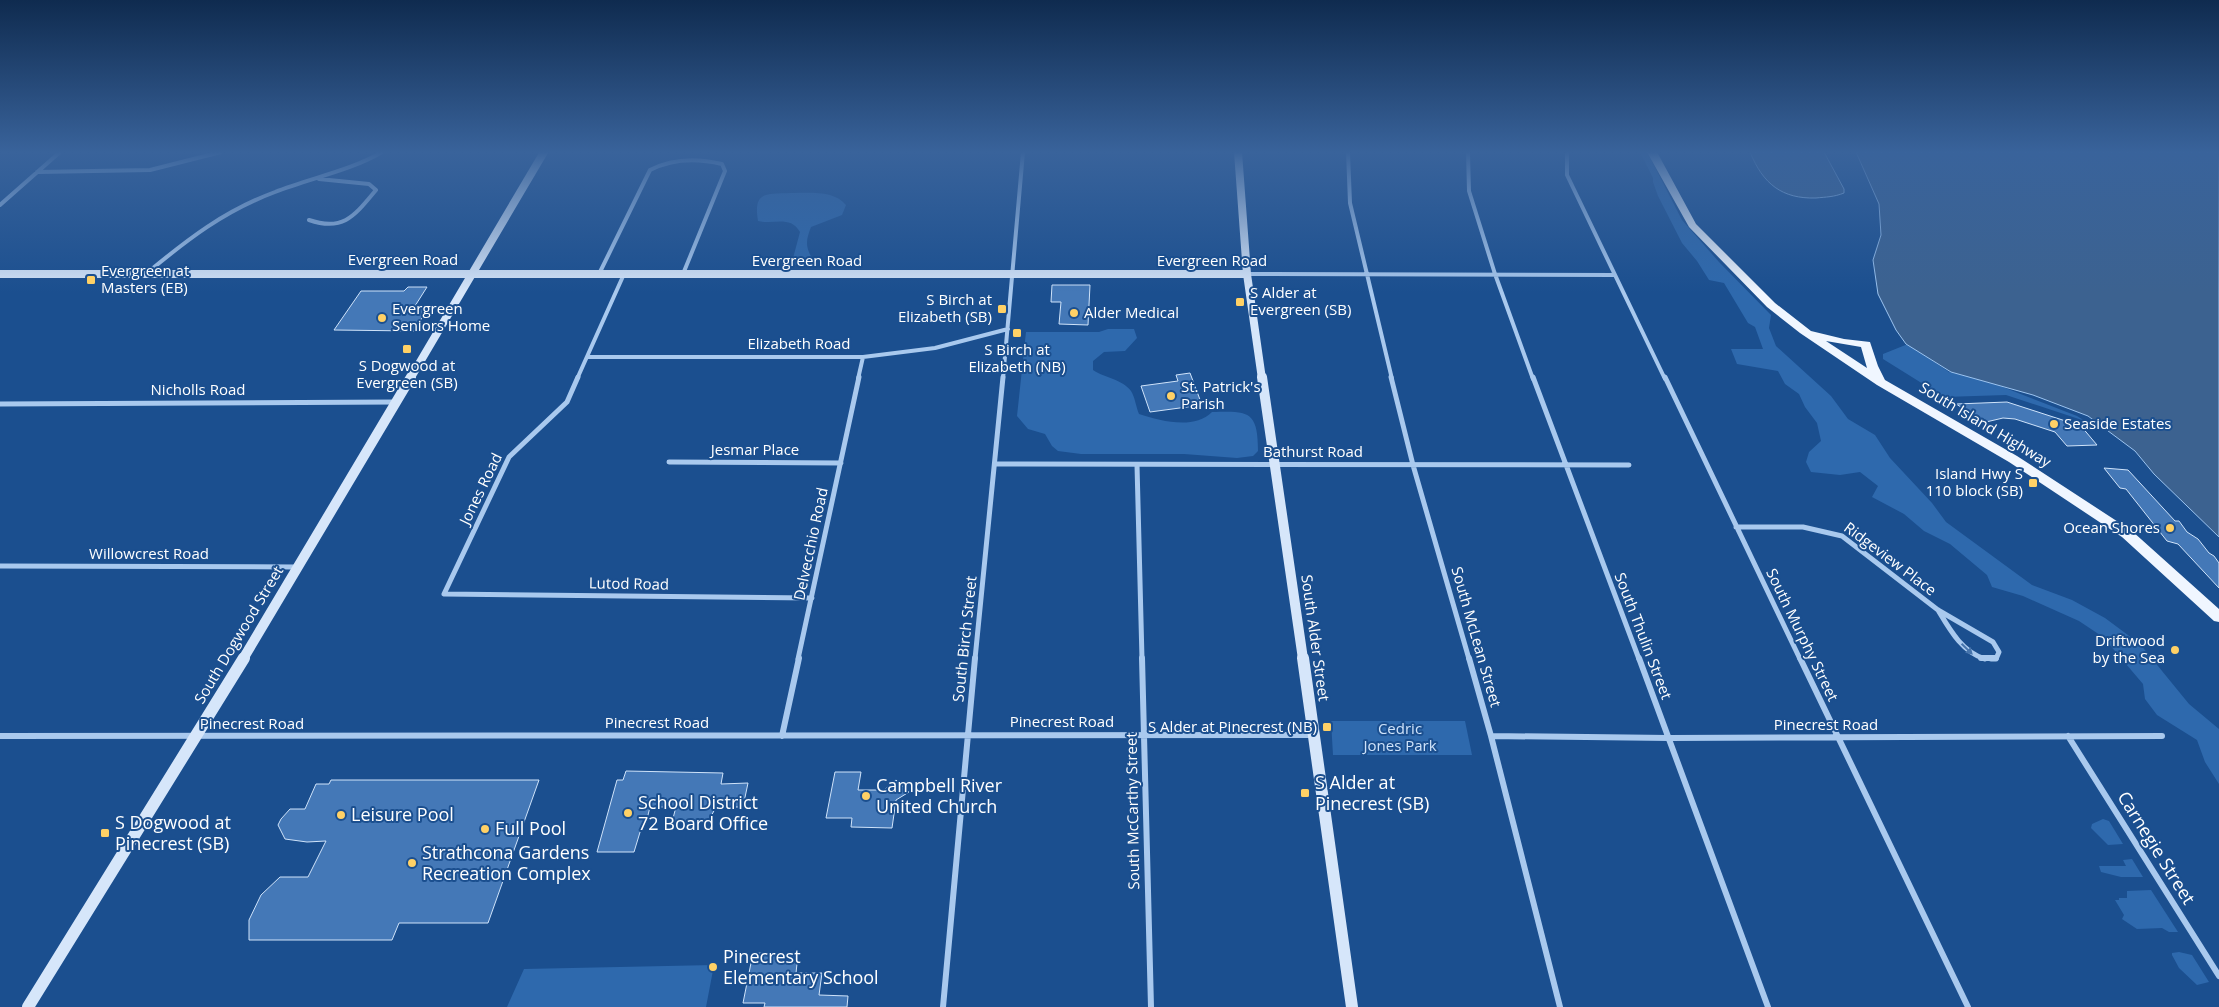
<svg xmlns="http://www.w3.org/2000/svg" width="2219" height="1007" font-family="'Open Sans',sans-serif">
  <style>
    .green { fill: #2e69ad }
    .water { fill: #3c6290; stroke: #9cc4f0 }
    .building { fill: #4478b7; stroke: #cfe3fa }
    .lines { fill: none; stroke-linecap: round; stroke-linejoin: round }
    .street-far2 { stroke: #a9c9ee; stroke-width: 4 }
    .street-far1 { stroke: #a9c9ee; stroke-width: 5 }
    .street { stroke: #a9c9ee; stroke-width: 6 }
    .secondary-far2 { stroke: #d6e6fa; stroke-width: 8 }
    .secondary-far1 { stroke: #d6e6fa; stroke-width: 10 }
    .secondary { stroke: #d6e6fa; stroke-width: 12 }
    .primary { fill: #f0f6ff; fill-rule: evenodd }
    .oneway { fill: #4674ac }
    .poi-dot { fill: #ffd166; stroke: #1b4f8f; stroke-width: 2 }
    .labels { text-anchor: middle; stroke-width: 4; stroke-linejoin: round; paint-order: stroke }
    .street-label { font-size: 15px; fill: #fff; stroke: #1b4f8f }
    .poi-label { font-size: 15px; fill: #fff; stroke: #1b4f8f; text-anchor: start }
    .park-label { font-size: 15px; fill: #cfe3fa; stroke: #1b4f8f }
    .near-poi-label { font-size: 18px; fill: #fff; stroke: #1b4f8f; text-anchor: start }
    .near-street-label { font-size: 18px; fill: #fff; stroke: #1b4f8f }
  </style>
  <rect width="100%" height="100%" fill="#1b4f8f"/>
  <path class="green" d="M 1640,152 L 1647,152 L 1682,220 L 1719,262 L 1771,315 L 1769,328 L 1776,346 L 1831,396 L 1848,419 L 1875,435 L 1890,458 L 1932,503 L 1946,522 L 2032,585 L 2072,600 L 2105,618 L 2140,644 L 2189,704 L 2219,729 L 2219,784 L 2205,762 L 2197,740 L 2157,715 L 2145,699 L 2143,684 L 2103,637 L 2079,621 L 2023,596 L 1992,587 L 1987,575 L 1950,544 L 1924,531 L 1904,514 L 1872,497 L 1878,486 L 1860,472 L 1840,475 L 1811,472 L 1806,462 L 1809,452 L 1821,441 L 1817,423 L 1805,407 L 1799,394 L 1785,384 L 1778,371 L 1737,364 L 1731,349 L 1763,349 L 1755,327 L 1748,323 L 1724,283 L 1709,280 L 1697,261 L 1682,243 L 1658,196 L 1653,182 L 1653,178 Z
    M 791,193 C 809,193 834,190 846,205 L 842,215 L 811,227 C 806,240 805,246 812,258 L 807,265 L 796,265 L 792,262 L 800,232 C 790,215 774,225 758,221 C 753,191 766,194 791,193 Z
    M 1108,329 L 1134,329 L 1137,338 L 1125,351 L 1104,352 L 1093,361 L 1093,370 C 1105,378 1122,379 1131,391 C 1135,397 1136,407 1139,414 C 1161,421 1194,430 1212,412 C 1248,411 1258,410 1258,451 L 1253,456 L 1237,458 L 1184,454 L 1081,454 L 1058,451 L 1052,446 L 1045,434 L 1028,429 L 1017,416 L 1026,332 L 1099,332 Z
    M 1908,344 L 1949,372 L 1985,380 L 2077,416 L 2085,421 L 2006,395 L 1944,397 L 1883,359 L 1883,354 Z
    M 1331,721 L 1465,721 L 1472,755 L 1333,755 Z
    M 2103,819 L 2109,821 L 2123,844 L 2108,845 L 2091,828 L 2092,824 Z
    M 2132,859 L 2143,877 L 2121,877 L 2101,872 L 2099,866 L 2126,866 L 2123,860 Z
    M 2151,890 L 2178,932 L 2169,932 L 2162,928 L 2137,929 L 2122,919 L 2124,915 L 2115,900 L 2119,900 L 2119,898 L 2127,898 L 2127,891 Z
    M 2179,952 L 2192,955 L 2209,982 L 2197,985 L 2179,968 L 2172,955 L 2172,953 Z
    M 714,965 L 706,1007 L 507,1007 L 524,969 Z"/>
  <path class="water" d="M 1750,152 L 1824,152 L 1844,189 L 1844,193 C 1834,197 1826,197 1816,198 C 1782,199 1763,184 1750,152 Z
    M 1856,152 L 2219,152 L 2219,537 L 2154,474 L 2135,451 L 2088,416 L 2033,395 L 1951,372 L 1906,344 L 1896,330 L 1878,294 L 1873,260 L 1881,235 L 1879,204 Z"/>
  <path class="building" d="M 1052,285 L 1090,285 L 1088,325 L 1059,324 L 1061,302 L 1051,302 Z
    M 408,287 L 427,287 L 415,306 L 429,306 L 414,331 L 334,330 L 361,291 L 404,291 Z
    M 1190,373 L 1202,405 L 1150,412 L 1141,386 L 1178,381 L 1176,375 Z
    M 2007,402 L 2081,426 L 2097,445 L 2067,446 L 2055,432 L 2015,419 L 2003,418 L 1986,422 L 1956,404 Z
    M 2104,468 L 2128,470 L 2175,521 L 2179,521 L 2187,532 L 2198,539 L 2209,553 L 2214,556 L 2219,563 L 2219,588 L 2178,544 L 2167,541 L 2126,489 L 2120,488 Z
    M 626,771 L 723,773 L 721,784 L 748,783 L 743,807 L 716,807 L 708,822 L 672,822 L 676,807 L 650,807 L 647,819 L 644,819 L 634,852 L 597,852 L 617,780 L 623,780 Z
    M 835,772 L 861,772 L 858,790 L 884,790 L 896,780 L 909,792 L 896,800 L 892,828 L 851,827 L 852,818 L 826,818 Z
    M 331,780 L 539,780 L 488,923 L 399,923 L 392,940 L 249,940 L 249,920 L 261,895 L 280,877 L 308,877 L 326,841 L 307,842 L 285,839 L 278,825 L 281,819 L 290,809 L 305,809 L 316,784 L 329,784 Z
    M 753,953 L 798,954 L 796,973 L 822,973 L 819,995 L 848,996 L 847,1007 L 764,1007 L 765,1003 L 743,1003 Z"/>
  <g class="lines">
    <path class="street-far2" d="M 1348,152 L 1350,203 L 1392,379
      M 1468,152 L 1469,191 L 1495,274 L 1533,379
      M 1567,152 L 1567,175 L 1665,379
      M 37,172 L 150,170 L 221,152
      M 0,205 L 60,152
      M 309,220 C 344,232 355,215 376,190 L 369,184 L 319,179
      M 147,273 C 188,239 224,211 275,192 C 310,178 350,171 382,152
      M 599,274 L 650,170 C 673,158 697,158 722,164 L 725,171 L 683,274
      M 1247,274 L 1615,275
      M 587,357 L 863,357 L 935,348 L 1008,329
      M 577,379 L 624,274
      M 858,379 L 863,357
      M 1003,379 L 1023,152"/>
    <path class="street-far1" d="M 578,377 L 567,402 L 509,457 L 444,594 L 812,598
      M 1391,377 L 1413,465 L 1469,659
      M 1533,377 L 1639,659
      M 1665,377 L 1800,659
      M 0,404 L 397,402
      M 669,462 L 841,463
      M 996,464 L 1629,465
      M 1137,465 L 1142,659
      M 1736,527 L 1803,527 L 1842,536 L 1938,610
      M 0,566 L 297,567
      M 1938,610 L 1993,642 L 1999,652 L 1996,659 L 1991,659
      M 1938,610 C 1950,630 1962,652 1985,659
      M 798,659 L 859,377
      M 975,659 L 1003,377"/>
    <path class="street" d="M 1142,658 L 1151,1007
      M 1469,658 L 1491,736 L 1560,1007
      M 1639,658 L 1768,1007
      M 1800,658 L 1968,1007
      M 1981,658 L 1996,658
      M 0,736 L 1312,735
      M 782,736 L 799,658
      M 1491,736 L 1669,738 L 2162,736
      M 2068,736 L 2219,976
      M 943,1007 L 975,658"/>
    <path class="secondary-far2" d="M 1238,152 L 1247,274 L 1262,379
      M 0,274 L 1247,274
      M 410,379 L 544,152"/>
    <path class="secondary-far1" d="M 1262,377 L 1303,659
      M 243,659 L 411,377"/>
    <path class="secondary" d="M 1303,658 L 1352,1007
      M 28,1007 L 244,658"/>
    <path class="primary" d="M 1647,152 L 1657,152 L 1696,224 L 1775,303 L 1811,331 L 1844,339 L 1870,342 L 1878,366 L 1885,380 L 2017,456 L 2132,531 L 2219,609 L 2219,622 L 2214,621 L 2122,537 L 2009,462 L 1877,385 L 1800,333 L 1767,307 L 1689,227 ZM 1826,341 L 1861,347 L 1867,368 Z"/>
  </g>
  <defs><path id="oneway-solid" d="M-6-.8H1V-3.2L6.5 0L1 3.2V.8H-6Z" transform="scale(1.25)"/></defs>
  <use class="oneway" href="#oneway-solid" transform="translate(1967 649) rotate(44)"/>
  <linearGradient id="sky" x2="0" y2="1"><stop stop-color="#0f2b4f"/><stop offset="0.52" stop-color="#39639b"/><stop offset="1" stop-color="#39639b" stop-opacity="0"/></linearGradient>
  <rect width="2219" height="293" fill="url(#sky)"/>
  <g class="poi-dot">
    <rect x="86" y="275" width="10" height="10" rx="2.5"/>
    <rect x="1235" y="297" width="10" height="10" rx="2.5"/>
    <rect x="997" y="304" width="10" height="10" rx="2.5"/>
    <circle cx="1074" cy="313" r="5"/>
    <circle cx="382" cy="318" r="5"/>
    <rect x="1012" y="328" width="10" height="10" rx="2.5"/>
    <rect x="402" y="344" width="10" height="10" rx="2.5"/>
    <circle cx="1171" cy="396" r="5"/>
    <circle cx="2054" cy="424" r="5"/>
    <rect x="2028" y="478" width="10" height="10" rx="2.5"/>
    <circle cx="2170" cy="528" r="5"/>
    <circle cx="2175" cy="650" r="5"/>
    <rect x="1322" y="722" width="10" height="10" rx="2.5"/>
    <rect x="1300" y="788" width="10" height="10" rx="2.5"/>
    <circle cx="866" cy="796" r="5"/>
    <circle cx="628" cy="813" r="5"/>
    <circle cx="341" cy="815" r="5"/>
    <circle cx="485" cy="829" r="5"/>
    <rect x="100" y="828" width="10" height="10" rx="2.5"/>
    <circle cx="412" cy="863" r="5"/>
    <circle cx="713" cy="967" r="5"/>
  </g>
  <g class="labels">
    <g class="street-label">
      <text x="403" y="265">Evergreen Road</text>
      <text x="807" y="266">Evergreen Road</text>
      <text x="1212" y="266">Evergreen Road</text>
      <text x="799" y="349">Elizabeth Road</text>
      <text x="198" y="395">Nicholls Road</text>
      <text transform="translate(1985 425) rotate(31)" y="5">South Island Highway</text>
      <text x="755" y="455">Jesmar Place</text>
      <text x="1313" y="457">Bathurst Road</text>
      <text transform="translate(481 489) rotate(-64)" y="5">Jones Road</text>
      <text transform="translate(811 544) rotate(-78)" y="5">Delvecchio Road</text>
      <text x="149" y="559">Willowcrest Road</text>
      <text transform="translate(1890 559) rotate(37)" y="5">Ridgeview Place</text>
      <text transform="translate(629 584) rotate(1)" y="5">Lutod Road</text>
      <text transform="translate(239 635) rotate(-59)" y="5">South Dogwood Street</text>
      <text transform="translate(1802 635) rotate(64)" y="5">South Murphy Street</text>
      <text transform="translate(1643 636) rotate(69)" y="5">South Thulin Street</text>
      <text transform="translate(1476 637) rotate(74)" y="5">South McLean Street</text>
      <text transform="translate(1315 638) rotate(82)" y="5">South Alder Street</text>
      <text transform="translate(965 639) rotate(-84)" y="5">South Birch Street</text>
      <text x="1062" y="727">Pinecrest Road</text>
      <text x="657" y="728">Pinecrest Road</text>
      <text x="252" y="729">Pinecrest Road</text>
      <text x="1826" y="730">Pinecrest Road</text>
      <text transform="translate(1133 811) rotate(-91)" y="5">South McCarthy Street</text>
    </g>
    <g class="poi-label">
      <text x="101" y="276">Evergreen at<tspan x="101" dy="17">Masters (EB)</tspan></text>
      <text x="1250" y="298">S Alder at<tspan x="1250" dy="17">Evergreen (SB)</tspan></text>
      <text x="992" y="305" text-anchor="end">S Birch at<tspan x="992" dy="17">Elizabeth (SB)</tspan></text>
      <text x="392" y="314">Evergreen<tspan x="392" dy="17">Seniors Home</tspan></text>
      <text x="1084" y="318">Alder Medical</text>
      <text x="1017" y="355" text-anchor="middle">S Birch at<tspan x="1017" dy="17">Elizabeth (NB)</tspan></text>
      <text x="407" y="371" text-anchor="middle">S Dogwood at<tspan x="407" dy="17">Evergreen (SB)</tspan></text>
      <text x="1181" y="392">St. Patrick's<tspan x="1181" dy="17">Parish</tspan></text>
      <text x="2064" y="429">Seaside Estates</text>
      <text x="2023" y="479" text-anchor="end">Island Hwy S<tspan x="2023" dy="17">110 block (SB)</tspan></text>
      <text x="2160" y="533" text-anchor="end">Ocean Shores</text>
      <text x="2165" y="646" text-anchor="end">Driftwood<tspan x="2165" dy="17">by the Sea</tspan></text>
      <text x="1317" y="732" text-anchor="end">S Alder at Pinecrest (NB)</text>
    </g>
    <g class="park-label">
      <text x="1400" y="734">Cedric<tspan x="1400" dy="17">Jones Park</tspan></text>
    </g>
    <g class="near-poi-label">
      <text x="1315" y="789">S Alder at<tspan x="1315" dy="21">Pinecrest (SB)</tspan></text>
      <text x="876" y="792">Campbell River<tspan x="876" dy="21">United Church</tspan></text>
      <text x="638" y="809">School District<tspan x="638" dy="21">72 Board Office</tspan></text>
      <text x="351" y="821">Leisure Pool</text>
      <text x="115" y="829">S Dogwood at<tspan x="115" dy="21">Pinecrest (SB)</tspan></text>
      <text x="495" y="835">Full Pool</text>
      <text x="422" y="859">Strathcona Gardens<tspan x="422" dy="21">Recreation Complex</tspan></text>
      <text x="723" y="963">Pinecrest<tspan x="723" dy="21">Elementary School</tspan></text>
    </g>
    <g class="near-street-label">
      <text transform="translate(2156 848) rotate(58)" y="6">Carnegie Street</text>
    </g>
  </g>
</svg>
